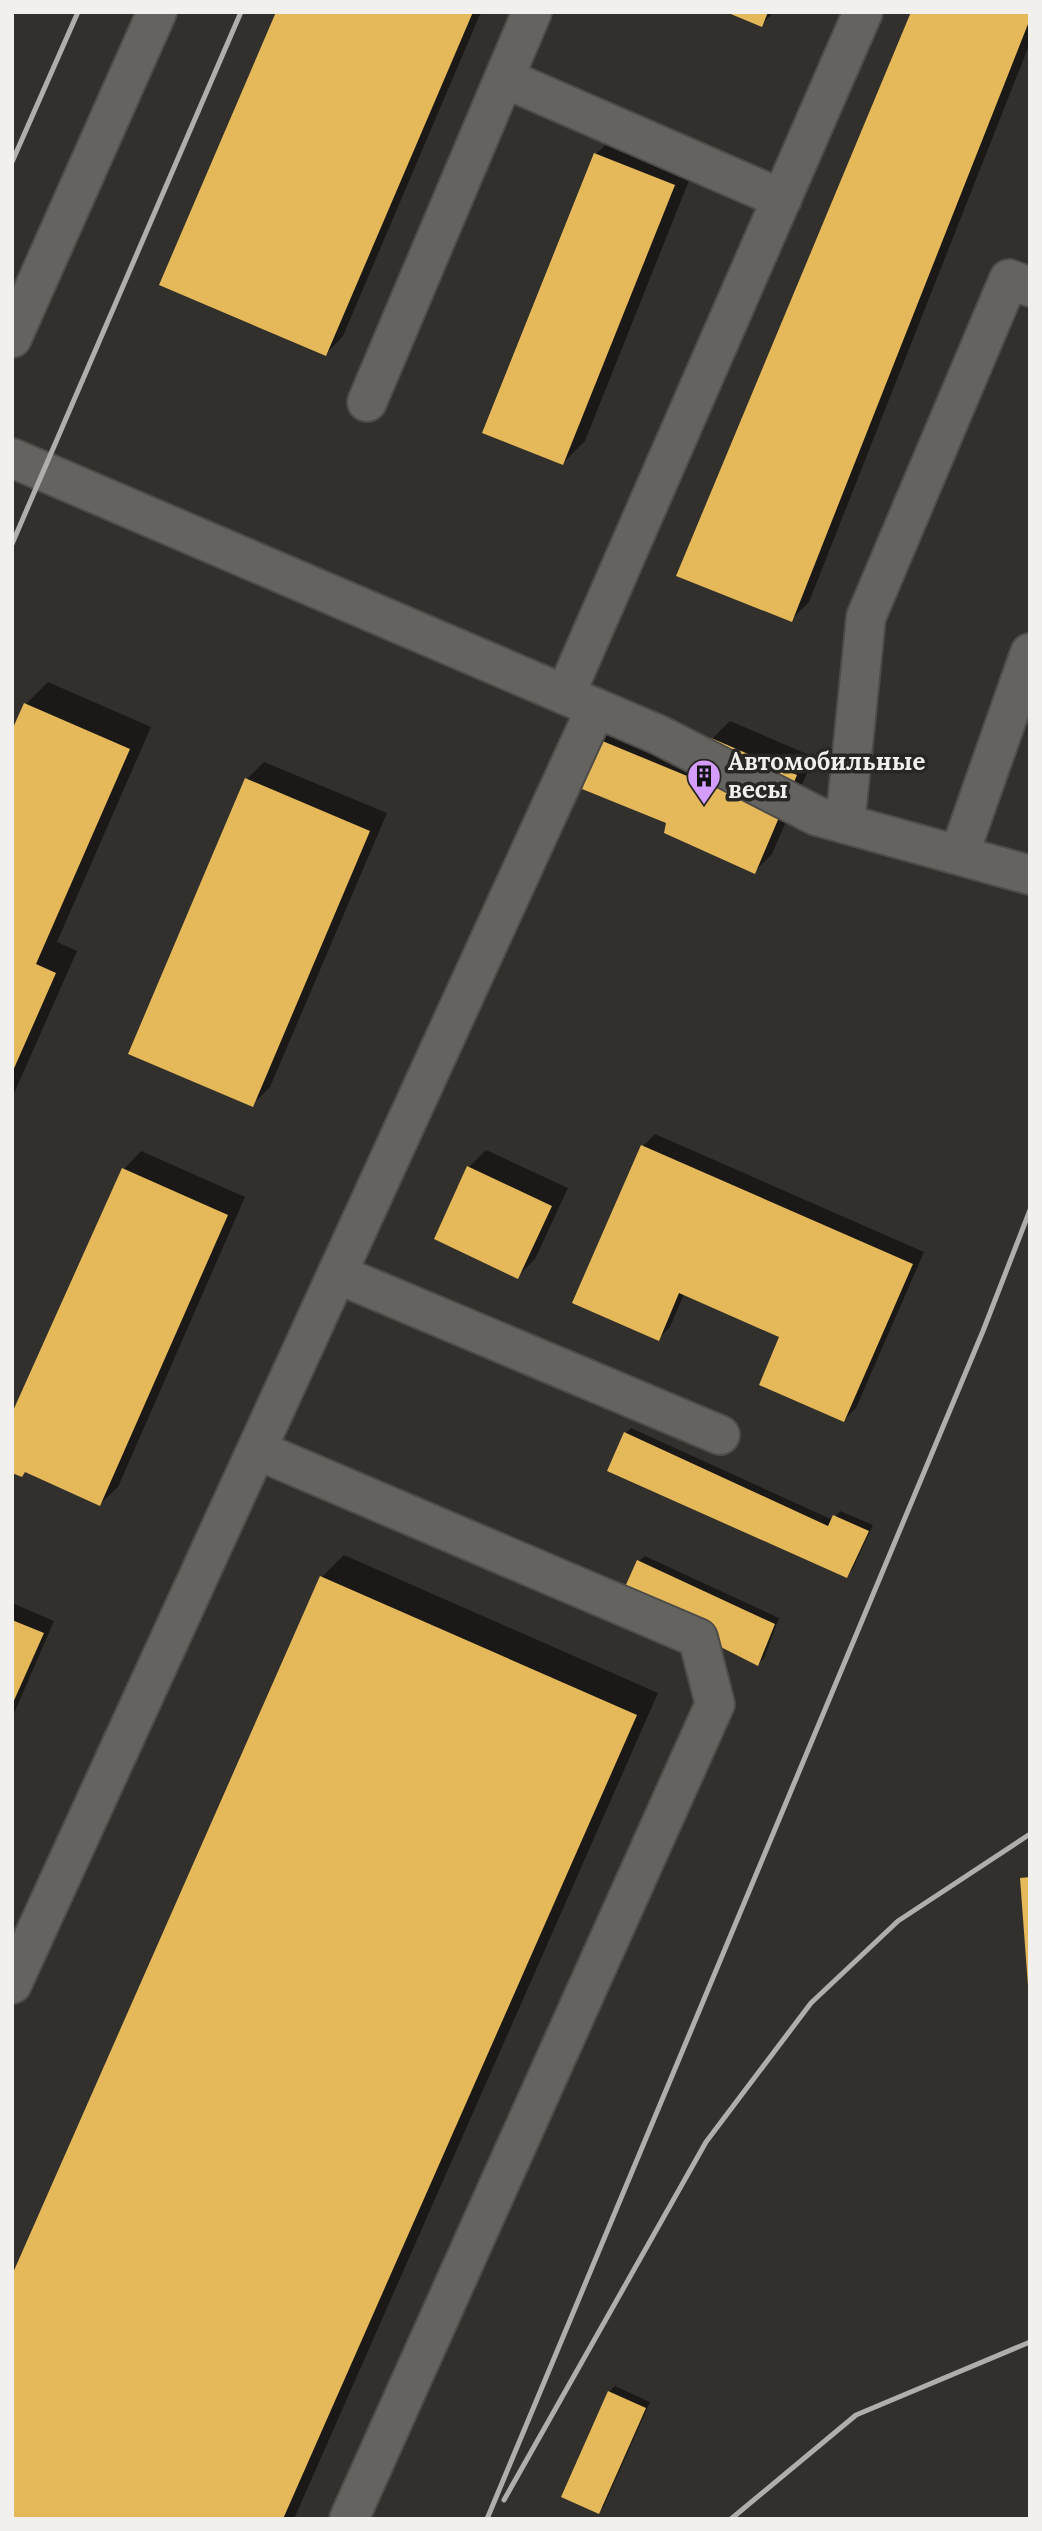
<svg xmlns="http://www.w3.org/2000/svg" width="1042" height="2531" font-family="Lora,serif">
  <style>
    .shadow { fill: #0007 }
    .building { fill: #e5b859 }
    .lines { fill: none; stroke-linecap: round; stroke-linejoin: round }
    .minor-casing { stroke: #4e4c49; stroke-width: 42 }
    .minor { stroke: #65635f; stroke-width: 38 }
    .rail { stroke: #b0aeab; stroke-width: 5 }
    .labels { text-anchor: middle; stroke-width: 7; stroke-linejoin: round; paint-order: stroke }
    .poi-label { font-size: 24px; font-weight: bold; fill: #f1f0ed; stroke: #282623; text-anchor: start }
  </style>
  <rect width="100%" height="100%" fill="#32302c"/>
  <path class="shadow" d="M 278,12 L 481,12 L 343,336 L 326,354 Z
    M 730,12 L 774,12 L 761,25 Z
    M 1030,12 L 1030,43 L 809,602 L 791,620 Z
    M 618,132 L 696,163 L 585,441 L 563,463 L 596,154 Z
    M 48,682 L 151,727 L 57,942 L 77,951 L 12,1098 L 12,735 L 26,704 Z
    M 730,721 L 814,757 L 772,854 L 755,871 L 668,822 L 602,741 L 619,723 L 703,759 L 712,739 Z
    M 264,762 L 387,813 L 270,1087 L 252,1105 L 247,779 Z
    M 655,1134 L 924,1252 L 856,1408 L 844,1420 L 782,1336 L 684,1294 L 670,1327 L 658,1339 L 643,1146 Z
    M 486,1150 L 568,1188 L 535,1259 L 517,1277 L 469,1167 Z
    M 141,1151 L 245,1197 L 118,1487 L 100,1504 L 12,1417 L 124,1169 Z
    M 631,1428 L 833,1520 L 840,1511 L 873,1525 L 852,1570 L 846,1576 L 626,1433 Z
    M 344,1555 L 658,1693 L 294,2519 L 12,2519 L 322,1577 Z
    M 645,1556 L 779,1618 L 764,1658 L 758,1664 L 639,1561 Z
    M 12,1603 L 54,1621 L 12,1718 Z
    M 615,2386 L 650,2402 L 604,2506 L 599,2512 L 609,2392 Z"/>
  <path class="building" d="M 276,12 L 473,12 L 326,356 L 159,285 Z
    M 726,12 L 768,12 L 762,27 Z
    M 911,12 L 1030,12 L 1030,19 L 792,622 L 676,576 Z
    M 594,153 L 675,185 L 563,465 L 482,433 Z
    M 24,703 L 130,749 L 36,964 L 56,973 L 12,1073 L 12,730 Z
    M 711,738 L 797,775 L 755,874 L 664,833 L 666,823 L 582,789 L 600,740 L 692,778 Z
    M 245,778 L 370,831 L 253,1107 L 128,1054 Z
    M 641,1145 L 913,1264 L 844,1422 L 759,1385 L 779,1337 L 679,1293 L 659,1341 L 572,1303 Z
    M 467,1166 L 552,1206 L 518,1279 L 434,1239 Z
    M 122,1168 L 228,1215 L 100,1506 L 25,1472 L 22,1477 L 12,1473 L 12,1413 Z
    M 624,1432 L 828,1526 L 833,1515 L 869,1531 L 847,1578 L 607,1471 Z
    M 637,1560 L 775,1624 L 758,1666 L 621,1596 Z
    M 320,1576 L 637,1715 L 283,2519 L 12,2519 L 12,2275 Z
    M 12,1620 L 44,1633 L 12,1705 Z
    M 1030,1877 L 1030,1985 L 1028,1986 L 1020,1878 Z
    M 608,2391 L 646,2408 L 599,2514 L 561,2497 Z"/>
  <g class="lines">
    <g class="minor-casing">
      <path id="minor" d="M 504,78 L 782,199
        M 12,338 L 157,12
        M 367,402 L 532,12
        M 12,458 L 659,735 L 817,816 L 1030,875
        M 565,695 L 863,12
        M 845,824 L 866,617 L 1009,279 L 1030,287
        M 959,855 L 1030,653
        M 337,1274 L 720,1435
        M 257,1450 L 698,1638 L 715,1704 L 349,2519
        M 12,1984 L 596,708"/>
    </g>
    <use href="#minor" class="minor"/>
    <path class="rail" d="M 12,162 L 78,12
      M 12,544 L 241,12
      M 504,2500 L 706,2142 L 811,2003 L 898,1921 L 1030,1834
      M 487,2519 L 983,1331 L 1030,1210
      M 731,2519 L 856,2415 L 1030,2342"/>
  </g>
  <defs>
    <g id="building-pin" transform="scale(1.75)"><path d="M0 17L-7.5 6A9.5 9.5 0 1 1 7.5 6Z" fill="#d49cfc" stroke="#282623"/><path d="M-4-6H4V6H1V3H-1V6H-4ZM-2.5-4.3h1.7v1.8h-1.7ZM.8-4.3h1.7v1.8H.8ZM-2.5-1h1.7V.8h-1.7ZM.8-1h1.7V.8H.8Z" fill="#111"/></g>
  </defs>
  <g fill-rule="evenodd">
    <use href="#building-pin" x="704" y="776"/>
  </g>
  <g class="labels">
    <g class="poi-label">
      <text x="728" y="770">Автомобильные<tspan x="728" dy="28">весы</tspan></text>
    </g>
  </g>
  <rect width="1042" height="2531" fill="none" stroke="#f1f0ed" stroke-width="28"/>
</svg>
